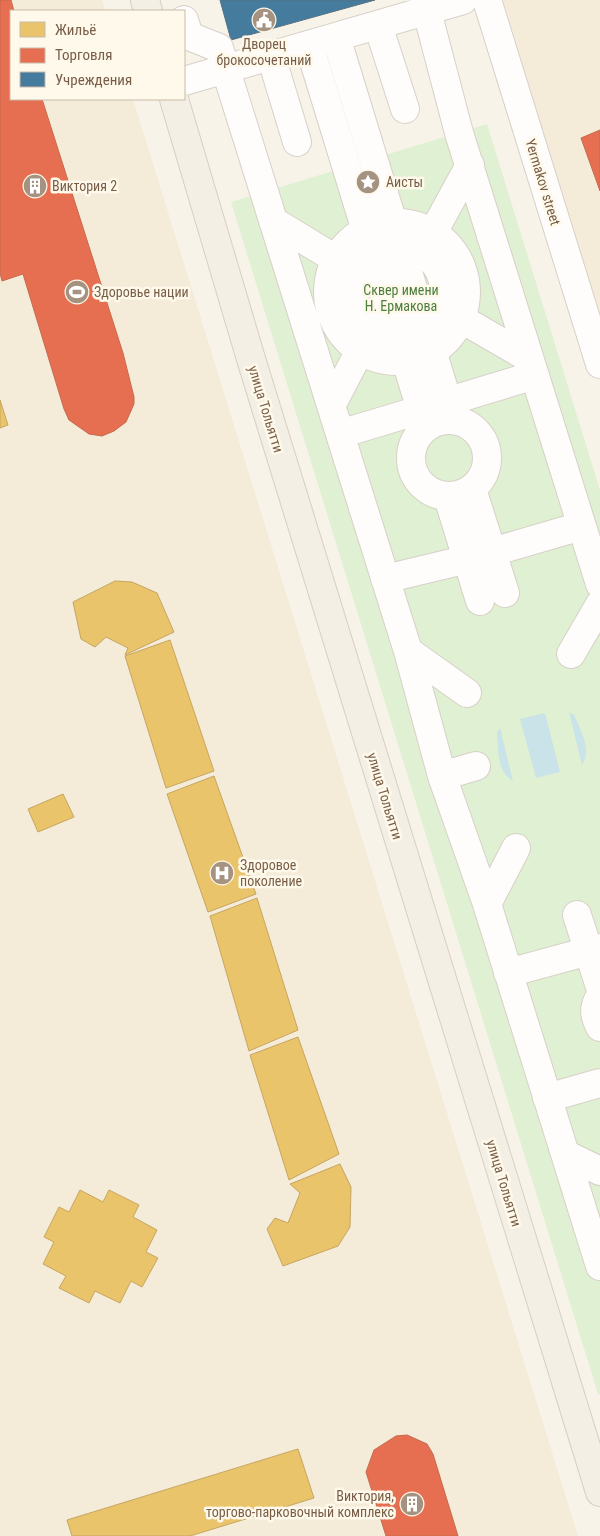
<svg xmlns="http://www.w3.org/2000/svg" width="600" height="1536" font-family="'Roboto Condensed',sans-serif">
  <style>
    .residential { fill: #f4ebd9 }
    .green { fill: #e0f0d2 }
    .water { fill: #cae3e9 }
    .homes { fill: #e9c46a; stroke: #c7a560 }
    .shops { fill: #e76f51; stroke: #c66a4e }
    .public { fill: #457b9d; stroke: #547283 }
    .lines { fill: none; stroke-linecap: round; stroke-linejoin: round }
    .minor-casing { stroke: #d7d0c8; stroke-width: 30 }
    .major-casing { stroke: #d7cec4; stroke-width: 30 }
    .minor { stroke: #fefdfc; stroke-width: 28 }
    .major { stroke: #f3efe4; stroke-width: 28 }
    .labels { text-anchor: middle; stroke-width: 5; stroke-linejoin: round; paint-order: stroke }
    .poi-label { font-size: 14px; fill: #785e47; stroke: #fff9eb; text-anchor: start }
    .street-label { font-size: 14px; fill: #785e47; stroke: #fff9eb }
    .park-label { font-size: 14px; fill: #4a7f3d; stroke: #fff9eb }
  </style>
  <rect width="100%" height="100%" fill="#f8f3e9"/>
  <path class="residential" d="M 0,0 L 102,0 L 106,11 L 11,11 L 11,99 L 133,99 L 578,1536 L 0,1536 Z
    M 503,0 L 600,0 L 600,315 Z"/>
  <path class="green" d="M 487,124 L 600,490 L 600,1394 L 598,1394 L 231,202 Z"/>
  <path class="water" d="M 569,712 L 574,715 C 581,730 592,750 582,765 Z
    M 545,713 L 560,772 L 536,778 L 520,719 Z
    M 500,728 L 513,781 C 497,772 498,749 497,733 Z"/>
  <path class="homes" d="M 0,400 L 8,425 L 0,428 Z
    M 115,581 L 132,582 L 157,593 L 174,632 L 125,655 L 128,648 L 106,637 L 95,647 L 81,639 L 73,602 Z
    M 170,640 L 214,771 L 166,788 L 125,656 Z
    M 214,776 L 256,894 L 208,912 L 167,794 Z
    M 63,794 L 74,817 L 38,832 L 28,809 Z
    M 257,898 L 298,1030 L 249,1051 L 210,916 Z
    M 298,1037 L 339,1154 L 289,1180 L 250,1055 Z
    M 340,1164 L 351,1187 L 350,1227 L 338,1246 L 283,1266 L 267,1229 L 275,1218 L 288,1223 L 300,1193 L 290,1184 Z
    M 80,1190 L 103,1202 L 109,1190 L 139,1205 L 133,1217 L 157,1230 L 146,1252 L 158,1258 L 142,1287 L 131,1281 L 120,1303 L 95,1291 L 89,1303 L 59,1288 L 66,1276 L 43,1264 L 54,1242 L 44,1237 L 59,1207 L 69,1212 Z
    M 298,1449 L 314,1498 L 190,1536 L 72,1536 L 67,1520 Z"/>
  <path class="shops" d="M 0,0 L 11,0 L 14,11 L 11,11 L 11,99 L 42,99 L 123,353 L 134,397 L 134,404 L 126,422 L 114,431 L 102,436 L 89,434 L 69,420 L 64,409 L 23,274 L 2,281 L 0,273 Z
    M 600,130 L 600,191 L 581,138 Z
    M 407,1435 L 427,1444 L 433,1454 L 458,1536 L 386,1536 L 366,1472 L 374,1450 L 396,1436 Z"/>
  <path class="public" d="M 220,0 L 375,0 L 231,40 Z"/>
  <g class="lines">
    <g class="minor-casing">
      <path id="minor" d="M 424,0 L 459,133 L 600,584
        M 487,0 L 600,364
        M 184,20 L 189,36 L 219,48 L 408,651 L 442,776 L 487,904 L 600,1266
        M 378,25 L 405,109
        M 336,37 L 453,419
        M 309,45 L 426,426
        M 271,56 L 297,142
        M 184,81 L 463,0
        M 273,221 L 352,269
        M328 292a69 69 0 1 1 138 0a69 69 0 1 1-138 0Z
        M354 291a45 45 0 1 1 90 0a45 45 0 1 1-90 0Z
        M 424,249 L 470,165
        M 446,310 L 527,357
        M 331,406 L 368,335
        M411 458a38 38 0 1 1 76 0a38 38 0 1 1-76 0Z
        M 340,434 L 535,375
        M 472,489 L 505,593
        M 448,497 L 480,601
        M 385,579 L 468,559 L 581,526
        M 408,651 L 467,693
        M 571,654 L 600,604
        M 442,776 L 476,766
        M 487,904 L 516,848
        M 577,915 L 600,987
        M 508,973 L 600,948
        M 600,996 C 593,1008 594,1015 600,1027
        M 547,1098 L 600,1083
        M 565,1154 L 600,1171"/>
    </g>
    <g class="major-casing">
      <path id="major" d="M 145,0 L 148,11
        M 174,99 L 251,359 L 600,1492"/>
    </g>
    <use href="#minor" class="minor"/>
    <use href="#major" class="major"/>
  </g>
  <defs>
    <g id="civic-disc" transform="scale(1.25)"><circle r="9.5" fill="#a59280" stroke="#fff9eb"/><path d="M-.6-6.5H3V-4.5H.6V-3L4-1V1h2V6H-6V1h2V-1L-.6-3ZM-1.2 2.5V6h2.4V2.5Z" fill="#fff"/></g>
    <g id="sight-disc" transform="scale(1.25)"><circle r="9.5" fill="#a59280" stroke="#fff9eb"/><path d="M0-6L1.8-2.2L6-1.7L2.9 1.2L3.7 5.4L0 3.3L-3.7 5.4L-2.9 1.2L-6-1.7L-1.8-2.2Z" fill="#fff"/></g>
    <g id="building-disc" transform="scale(1.25)"><circle r="9.5" fill="#a59280" stroke="#fff9eb"/><path d="M-4-6H4V6H1V3H-1V6H-4ZM-2.5-4.3h1.7v1.8h-1.7ZM.8-4.3h1.7v1.8H.8ZM-2.5-1h1.7V.8h-1.7ZM.8-1h1.7V.8H.8Z" fill="#fff"/></g>
    <g id="stadium-disc" transform="scale(1.25)"><circle r="9.5" fill="#a59280" stroke="#fff9eb"/><path d="M0-5a6.5 5 0 1 0 0 10a6.5 5 0 1 0 0-10ZM-3.5-1.8h7v3.6h-7Z" fill="#fff"/></g>
    <g id="hospital-disc" transform="scale(1.25)"><circle r="9.5" fill="#a59280" stroke="#fff9eb"/><path d="M-5-5h3v3.5h4V-5h3V5h-3V1.5h-4V5h-3Z" fill="#fff"/></g>
  </defs>
  <g fill-rule="evenodd">
    <use href="#civic-disc" x="264" y="20"/>
    <use href="#sight-disc" x="368" y="182"/>
    <use href="#building-disc" x="35" y="186"/>
    <use href="#stadium-disc" x="77" y="292"/>
    <use href="#hospital-disc" x="222" y="873"/>
    <use href="#building-disc" x="412" y="1504"/>
  </g>
  <g class="labels">
    <g class="poi-label">
      <text x="264" y="49" text-anchor="middle">Дворец<tspan x="264" dy="16">брокосочетаний</tspan></text>
      <text x="386" y="187">Аисты</text>
      <text x="52" y="191">Виктория 2</text>
      <text x="94" y="297">Здоровье нации</text>
      <text x="240" y="870">Здоровое<tspan x="240" dy="16">поколение</tspan></text>
      <text x="394" y="1501" text-anchor="end">Виктория,<tspan x="394" dy="16">торгово-парковочный комплекс</tspan></text>
    </g>
    <g class="street-label">
      <text transform="translate(543 182) rotate(73)" y="5">Yermakov street</text>
      <text transform="translate(266 409) rotate(73)" y="5">улица Тольятти</text>
      <text transform="translate(385 796) rotate(73)" y="5">улица Тольятти</text>
      <text transform="translate(504 1183) rotate(73)" y="5">улица Тольятти</text>
    </g>
    <g class="park-label">
      <text x="401" y="295">Сквер имени<tspan x="401" dy="16">Н. Ермакова</tspan></text>
    </g>
  </g>
  <rect x="10" y="10" width="175" height="90" fill="#fff9eb" stroke="#c9bba9"/>
  <rect x="20" y="22" width="25" height="15" fill="#e9c46a" stroke="#c9bba9"/>
  <text x="55" y="35" font-size="15" fill="#785e47">Жильё</text>
  <rect x="20" y="48" width="25" height="15" fill="#e76f51" stroke="#c9bba9"/>
  <text x="55" y="60" font-size="15" fill="#785e47">Торговля</text>
  <rect x="20" y="72" width="25" height="15" fill="#457b9d" stroke="#c9bba9"/>
  <text x="55" y="85" font-size="15" fill="#785e47">Учреждения</text>
</svg>
